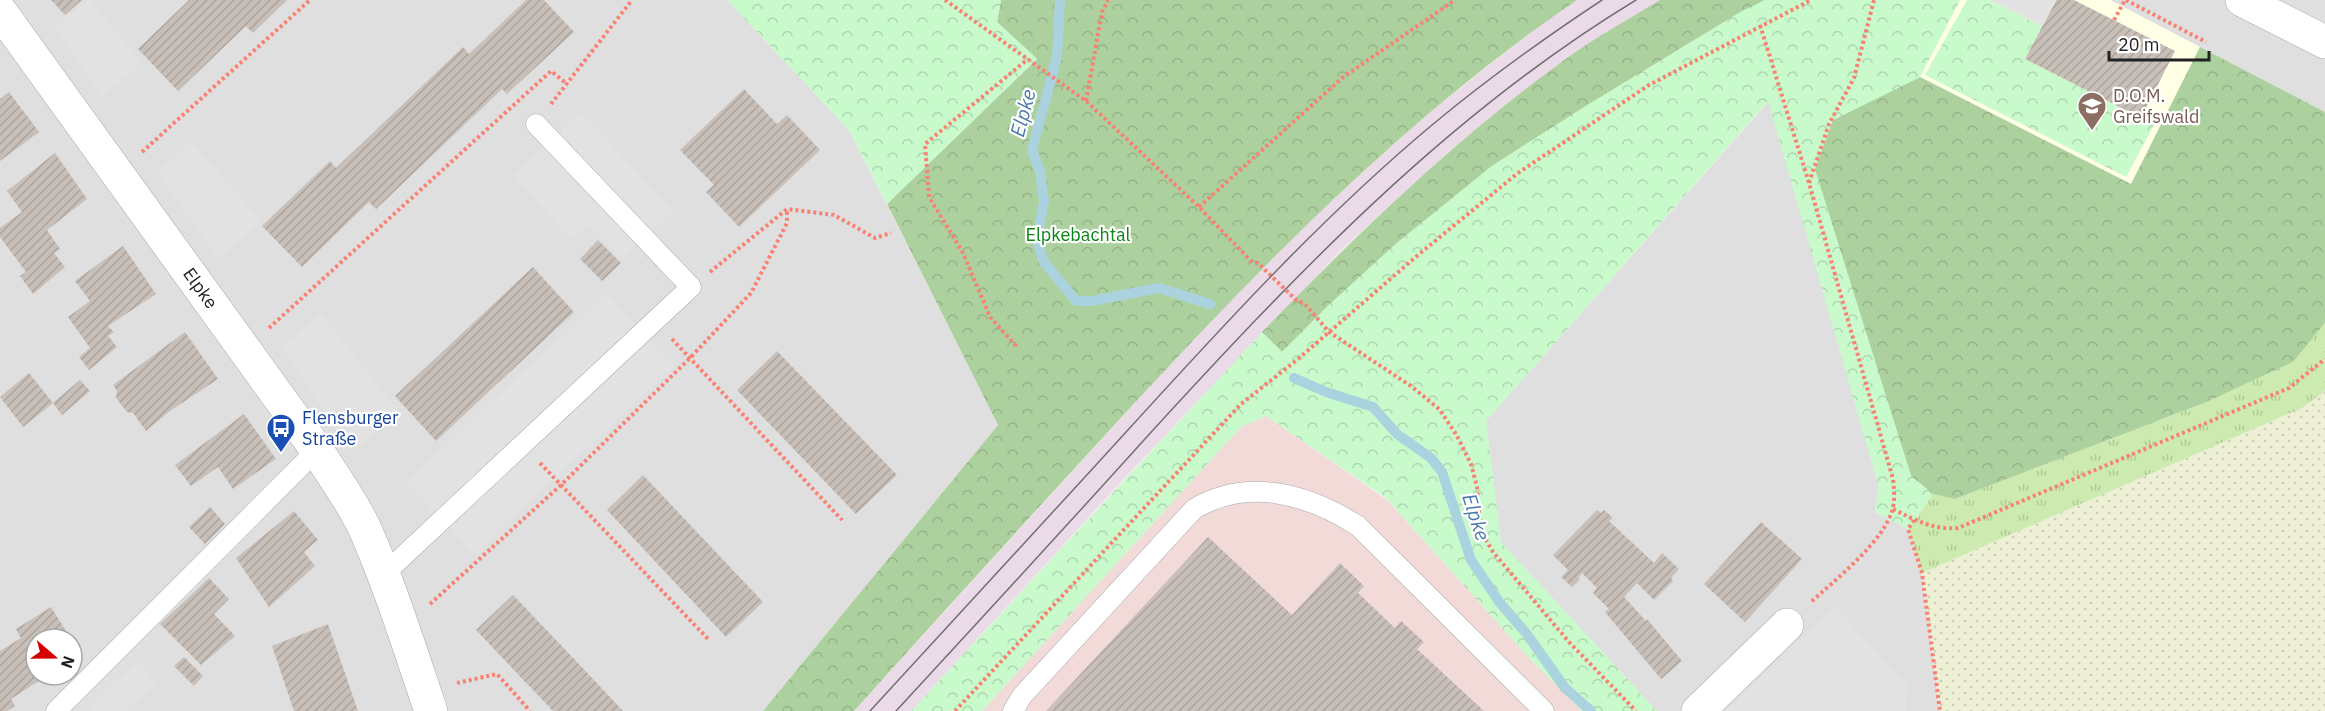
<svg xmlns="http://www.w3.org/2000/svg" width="2325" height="711" font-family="'IBM Plex Sans',sans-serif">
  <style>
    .residential { fill: #e0dfdf; fill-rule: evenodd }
    .commercial { fill: #f2dad9 }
    .education { fill: #ffffe5 }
    .railway { fill: #ebdbe8 }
    .farmland { fill: url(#farmland-dots) }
    .grass { fill: url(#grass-tufts) }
    .forest { fill: url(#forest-crowns) }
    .park { fill: url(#park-crowns) }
    .parking { fill: #e2e2e2 }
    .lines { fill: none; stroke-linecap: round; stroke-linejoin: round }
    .stream { stroke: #aad3df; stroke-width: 10 }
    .building { fill: url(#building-hatch) }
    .service-casing { stroke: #a9a9a9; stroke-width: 21 }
    .minor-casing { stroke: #a9a9a9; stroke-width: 34 }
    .path { stroke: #fa8072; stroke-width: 4; stroke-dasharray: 3 3; stroke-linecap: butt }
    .service { stroke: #fff; stroke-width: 20 }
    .minor { stroke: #fff; stroke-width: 33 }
    .tram { stroke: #707070; stroke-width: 1.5 }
    .labels { text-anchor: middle; stroke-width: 4.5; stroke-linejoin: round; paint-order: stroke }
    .education-label { font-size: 18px; fill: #785e54; stroke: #fff; text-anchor: start }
    .park-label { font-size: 18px; fill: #0c8416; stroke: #fff }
    .street-label { font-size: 18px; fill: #222; stroke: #fff }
    .transit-label { font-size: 18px; fill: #164399; stroke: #fff; text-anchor: start }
    .water-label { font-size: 20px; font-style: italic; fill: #4a7aab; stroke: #fff }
  </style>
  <defs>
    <pattern id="farmland-dots" width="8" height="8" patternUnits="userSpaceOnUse" patternTransform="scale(1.5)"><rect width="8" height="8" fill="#eef0d5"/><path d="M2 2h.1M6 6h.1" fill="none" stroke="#ccceb7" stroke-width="1.8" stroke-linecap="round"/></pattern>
    <pattern id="grass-tufts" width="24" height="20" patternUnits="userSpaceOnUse" patternTransform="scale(1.5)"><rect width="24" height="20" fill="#cdebb0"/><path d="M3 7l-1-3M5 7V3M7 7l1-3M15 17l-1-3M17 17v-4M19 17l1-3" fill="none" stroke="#b0c997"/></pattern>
    <pattern id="forest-crowns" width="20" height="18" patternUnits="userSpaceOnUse" patternTransform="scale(1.5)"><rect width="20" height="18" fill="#add19e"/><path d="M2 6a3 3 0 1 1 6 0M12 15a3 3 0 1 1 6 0" fill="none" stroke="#95b388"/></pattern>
    <pattern id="park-crowns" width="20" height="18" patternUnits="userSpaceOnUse" patternTransform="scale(1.5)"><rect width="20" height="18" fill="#c8facc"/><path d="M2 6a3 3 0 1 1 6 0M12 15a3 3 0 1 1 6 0" fill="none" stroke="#acd6af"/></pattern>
    <pattern id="building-hatch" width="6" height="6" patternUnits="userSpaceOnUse" patternTransform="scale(1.5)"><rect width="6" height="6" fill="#c7bfb8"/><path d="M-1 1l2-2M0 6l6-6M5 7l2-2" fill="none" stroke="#aba49e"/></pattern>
  </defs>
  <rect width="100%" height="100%" fill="#f2efe9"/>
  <path class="residential" d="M 0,0 L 727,0 L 849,130 L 998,425 L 763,711 L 0,711 ZM 36,639 L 72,639 L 72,675 L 36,675 Z
    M 2110,0 L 2325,0 L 2325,112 L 2200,47 Z
    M 1769,101 L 1879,487 L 1875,512 L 1908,529 L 1922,573 L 1940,711 L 1657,711 L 1501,542 L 1486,421 Z"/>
  <path class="commercial" d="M 1266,416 L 1388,501 L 1528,657 L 1582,711 L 982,711 L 1241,427 Z"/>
  <path class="education" d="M 1960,0 L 2110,0 L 2200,47 L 2131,184 L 1920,77 Z"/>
  <path class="railway" d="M 1577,0 L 1660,0 L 1568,57 L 1448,152 L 1342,249 L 1120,483 L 911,711 L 854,711 L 1186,347 L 1311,219 L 1424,117 L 1544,22 Z"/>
  <path class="farmland" d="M 2325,391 L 2325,711 L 1940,711 L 1922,573 L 2302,408 Z"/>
  <path class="grass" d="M 2325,323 L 2325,391 L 2302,408 L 1922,573 L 1908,529 L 1933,494 L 1955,499 L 2209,401 L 2293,362 Z"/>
  <path class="forest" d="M 1001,0 L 1577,0 C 1409,114 1266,261 1129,409 C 1037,509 945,610 854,711 L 763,711 L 998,425 L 887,204 L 1037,59 L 997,22 Z
    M 1660,0 L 1765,0 L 1739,13 L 1586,106 L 1492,166 L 1397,243 L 1330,304 L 1282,352 L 1262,332 C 1357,234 1456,138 1567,58 C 1596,37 1629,19 1660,0 Z
    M 2200,47 L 2325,112 L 2325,323 L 2293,362 L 2209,401 L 1955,499 L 1933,494 L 1911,476 L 1814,169 L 1833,120 L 1920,77 L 2131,184 Z"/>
  <path class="park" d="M 727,0 L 1001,0 L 997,22 L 1037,59 L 887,204 L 849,130 Z
    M 1765,0 L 1960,0 L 1920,77 L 1833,120 L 1815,169 L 1911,476 L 1933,494 L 1908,529 L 1875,512 L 1879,487 L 1768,101 L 1486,421 L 1501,542 L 1657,711 L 1582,711 L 1528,657 L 1386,498 L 1266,416 L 1241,427 L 982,711 L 911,711 L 1262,332 L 1282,352 L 1330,304 L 1397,243 L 1492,166 L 1586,106 L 1739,13 Z
    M 1967,0 L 1989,0 L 2042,26 L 2025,59 L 2154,125 L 2126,177 L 1925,75 Z"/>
  <path class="parking" d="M 87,0 L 89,0 L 142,63 L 102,96 L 55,27 Z
    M 1989,0 L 2055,0 L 2042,26 Z
    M 581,112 L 673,211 L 622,259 L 590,224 L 572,240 L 513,175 Z
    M 191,141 L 261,221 L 219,259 L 157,172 Z
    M 607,294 L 674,366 L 473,554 L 406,482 Z
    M 321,313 L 399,412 L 352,453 L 282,347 Z
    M 1835,607 L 1907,685 L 1906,711 L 1725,711 Z
    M 138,662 L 157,683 L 126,711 L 92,711 L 88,707 Z"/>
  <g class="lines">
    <path class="stream" d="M 1060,0 L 1057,57 L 1032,150 L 1040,172 L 1044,201 L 1037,241 L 1044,262 L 1076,301 L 1092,301 L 1159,288 L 1210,304
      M 1294,378 L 1326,392 L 1373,407 L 1397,434 L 1431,458 L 1442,472 L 1471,560 L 1500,603 L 1526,633 L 1565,688 L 1591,711"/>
  </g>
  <path class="building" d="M 51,0 L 82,0 L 65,15 Z
    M 189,0 L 287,0 L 253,33 L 246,26 L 178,91 L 138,49 Z
    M 526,0 L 544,0 L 574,32 L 507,94 L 502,89 L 376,209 L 369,202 L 302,267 L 262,226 L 330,161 L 336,168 L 463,47 L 469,54 Z
    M 2056,0 L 2074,0 L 2175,51 L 2141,118 L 2025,59 Z
    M 744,89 L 777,124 L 787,115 L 820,150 L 739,227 L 706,192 L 714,185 L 680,150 Z
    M 9,92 L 39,132 L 0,161 L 0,99 Z
    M 55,153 L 87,199 L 47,230 L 60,249 L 54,253 L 65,267 L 33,294 L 20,276 L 26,272 L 0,237 L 0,228 L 22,212 L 7,191 Z
    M 598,240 L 621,263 L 602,281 L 580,259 Z
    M 123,246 L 156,294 L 108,326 L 114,332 L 108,336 L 117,347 L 89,370 L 79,357 L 90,348 L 68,317 L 90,301 L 75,281 Z
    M 533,267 L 574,312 L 436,441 L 395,396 Z
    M 185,332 L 218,379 L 170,411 L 146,431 L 133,413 L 127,412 L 116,398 L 117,391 L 113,385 Z
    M 777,351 L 897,475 L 856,514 L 737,390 Z
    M 29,373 L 53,403 L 23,427 L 0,397 Z
    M 80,380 L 90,391 L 62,415 L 53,403 Z
    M 244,414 L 276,459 L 233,489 L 218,467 L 191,486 L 175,465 Z
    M 643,475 L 763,602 L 726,637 L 607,510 Z
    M 210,507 L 225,524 L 205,544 L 189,527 Z
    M 1597,510 L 1601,513 L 1604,510 L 1613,518 L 1609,521 L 1654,563 L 1662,553 L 1679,569 L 1671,578 L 1673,581 L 1654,600 L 1637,583 L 1624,597 L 1646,621 L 1647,619 L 1682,661 L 1661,679 L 1605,612 L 1609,609 L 1593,593 L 1597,588 L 1582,573 L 1578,578 L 1580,579 L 1572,587 L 1561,577 L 1568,570 L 1553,555 Z
    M 294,511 L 318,540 L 304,552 L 315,566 L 269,607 L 236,558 Z
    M 1761,522 L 1802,559 L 1745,622 L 1704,584 Z
    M 1208,537 L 1292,615 L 1340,563 L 1364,586 L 1358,593 L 1395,628 L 1401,621 L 1424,642 L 1417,649 L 1484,711 L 1046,711 Z
    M 209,578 L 229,599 L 214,614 L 235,636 L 201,665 L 160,624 Z
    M 513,595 L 576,661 L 623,711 L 553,711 L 476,630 Z
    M 51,607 L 71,639 L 36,639 L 36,675 L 43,675 L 45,677 L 11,699 L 15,706 L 7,711 L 0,711 L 0,651 L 21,638 L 16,629 Z
    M 328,624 L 358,711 L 294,711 L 272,646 Z
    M 184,657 L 203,676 L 194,686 L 174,666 Z"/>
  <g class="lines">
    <g class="service-casing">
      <path id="service" d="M 383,575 L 691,287 L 536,124
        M 56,711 L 317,450
        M 1013,711 L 1022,696 L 1194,509 C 1248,477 1308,494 1358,526 L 1544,711"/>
    </g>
    <g class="minor-casing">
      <g id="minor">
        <path d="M 2242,0 L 2325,42"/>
        <path id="s1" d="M 0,11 L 317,450 C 333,476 352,501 365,529 C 391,588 410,650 431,711"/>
        <path d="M 1698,711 L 1787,625"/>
      </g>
    </g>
    <path class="path" d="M 945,0 L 1086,101 L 1199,207 L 1252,262 L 1258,263 L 1296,300 L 1305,304 L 1329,332 L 1411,386 L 1439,409 L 1456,434 L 1471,464 L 1477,487 L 1480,523 L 1485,538 L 1493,552 L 1569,642 L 1636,711
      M 2126,0 L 2206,42
      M 2114,20 L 2125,0
      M 1760,25 L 1809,183 L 1893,479 C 1894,488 1895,497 1893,507 C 1887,539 1834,581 1810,603
      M 1086,101 L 1102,12 L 1108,0
      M 551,104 L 632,0
      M 142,152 L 310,0
      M 1809,183 L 1829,124 L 1854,78 L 1874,0
      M 1199,207 L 1342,78 L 1455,0
      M 710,272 L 787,209 L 834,215 L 875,238 L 891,233
      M 269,328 L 551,71 L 567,84
      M 672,339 L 842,520
      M 1016,346 L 990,317 L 963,253 L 929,197 L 925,144 L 1028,59
      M 540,463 L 709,640
      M 1893,509 C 1915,520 1932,530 1958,528 L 2289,388 L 2325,359
      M 1914,520 L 1908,529 L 1922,573 L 1940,711
      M 430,604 L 561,485 L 690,358 L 751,293 L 787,223 L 787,209
      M 457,683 L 497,674 L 530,711
      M 955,711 L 1241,404 L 1298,359 L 1418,255 L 1518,173 L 1649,85 L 1811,0"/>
    <use href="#service" class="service"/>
    <use href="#minor" class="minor"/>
    <path class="tram" d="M 870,711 C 945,629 1021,547 1096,465 C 1203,348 1310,227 1432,125 C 1486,80 1543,39 1602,0
      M 896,711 C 979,621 1062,531 1144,440 C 1292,278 1446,115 1636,0"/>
  </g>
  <defs>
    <g id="school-pin" transform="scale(1.5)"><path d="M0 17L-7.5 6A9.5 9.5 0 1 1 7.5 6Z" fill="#8d6e63" stroke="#fff"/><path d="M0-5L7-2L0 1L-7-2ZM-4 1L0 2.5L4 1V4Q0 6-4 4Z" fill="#fff"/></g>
    <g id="bus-pin" transform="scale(1.5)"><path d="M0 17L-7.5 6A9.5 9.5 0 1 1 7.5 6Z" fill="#1a4fb4" stroke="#fff"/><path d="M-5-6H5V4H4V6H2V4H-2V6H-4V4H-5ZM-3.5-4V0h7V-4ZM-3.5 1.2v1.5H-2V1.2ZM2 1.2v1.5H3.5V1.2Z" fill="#fff"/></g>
  </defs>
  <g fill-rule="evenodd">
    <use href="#school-pin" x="2092" y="106"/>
    <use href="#bus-pin" x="281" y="428"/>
  </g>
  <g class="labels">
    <g class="education-label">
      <text x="2113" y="102">D.O.M.<tspan x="2113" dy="21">Greifswald</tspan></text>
    </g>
    <g class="park-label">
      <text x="1078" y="241">Elpkebachtal</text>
    </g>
    <g class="street-label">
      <text dy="6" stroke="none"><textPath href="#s1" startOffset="342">Elpke</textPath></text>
    </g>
    <g class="transit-label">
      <text x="302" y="424">Flensburger<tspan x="302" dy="21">Straße</tspan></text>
    </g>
    <g class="water-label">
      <text transform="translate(1023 113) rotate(-75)" y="7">Elpke</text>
      <text transform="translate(1476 517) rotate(72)" y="7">Elpke</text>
    </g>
  </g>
  <g transform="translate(54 657) rotate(110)"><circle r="28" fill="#ffffff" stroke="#a7a7a7" stroke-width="1.5"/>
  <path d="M0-4.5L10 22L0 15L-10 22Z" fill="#d40000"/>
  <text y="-9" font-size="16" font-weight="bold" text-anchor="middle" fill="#222222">N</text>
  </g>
  <path d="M2109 51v9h100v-9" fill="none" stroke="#222222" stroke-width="3"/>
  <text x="2118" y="51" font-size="18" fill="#222222" stroke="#ffffff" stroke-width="4.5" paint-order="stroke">20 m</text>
</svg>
